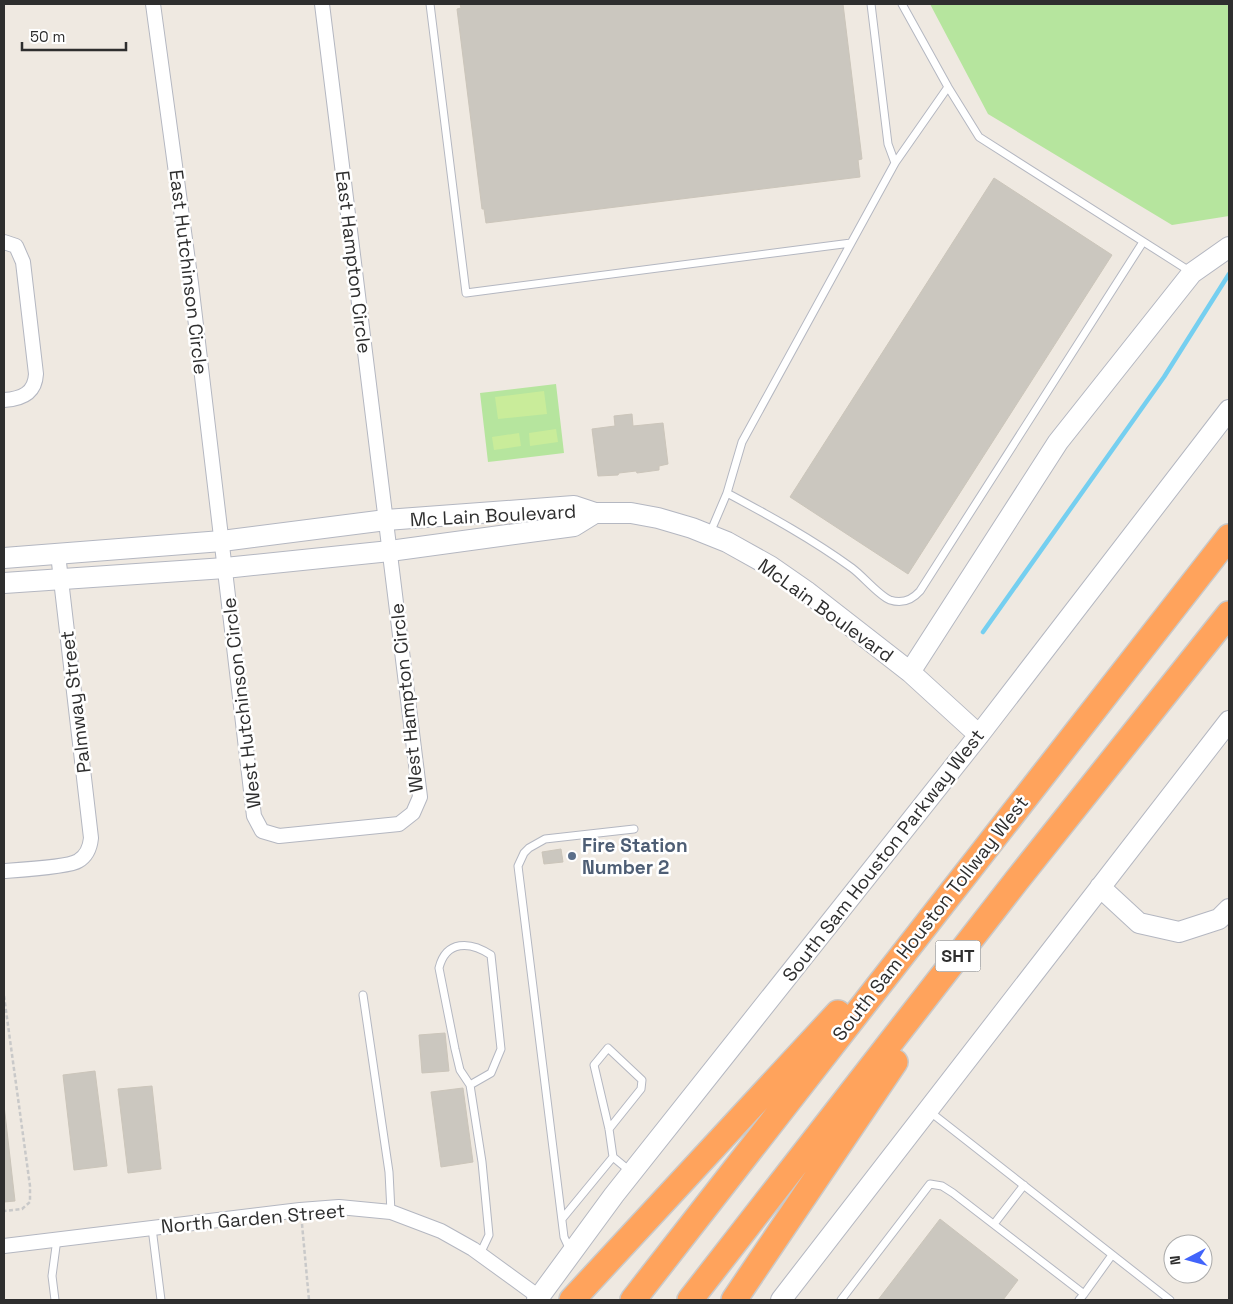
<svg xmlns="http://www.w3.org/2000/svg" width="1233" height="1304" font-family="'Space Grotesk',sans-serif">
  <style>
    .green { fill: #b6e59e }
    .pitch { fill: #c9ec9a }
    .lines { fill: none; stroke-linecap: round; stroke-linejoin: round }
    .stream { stroke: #75cff0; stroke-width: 4.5 }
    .building { fill: #cbc7bf; stroke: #cbc5ba }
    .lane-casing { stroke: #b4b7c1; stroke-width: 9 }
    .street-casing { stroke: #b4b7c1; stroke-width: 16 }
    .secondary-casing { stroke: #b4b7c1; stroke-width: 22 }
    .highway-casing { stroke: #c9c9c9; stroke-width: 28 }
    .path { stroke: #c9c9c9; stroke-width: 2.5; stroke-dasharray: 4 2.5; stroke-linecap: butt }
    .lane { stroke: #fff; stroke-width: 7 }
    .street { stroke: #fff; stroke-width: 14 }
    .secondary { stroke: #fff; stroke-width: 20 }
    .highway { stroke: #ffa35c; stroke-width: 25 }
    .service-dot { fill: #5c6f8a; stroke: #fff; stroke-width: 2 }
    .labels { text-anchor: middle; stroke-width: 5; stroke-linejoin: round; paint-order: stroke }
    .shield { fill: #fff; stroke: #6d6d6d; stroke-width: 1 }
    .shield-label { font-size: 18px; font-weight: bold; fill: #2e2e2e }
    .street-label { font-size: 19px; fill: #2e2e2e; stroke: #fff }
    .service-label { font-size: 19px; font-weight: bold; fill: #4e5e75; stroke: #fff; text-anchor: start }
  </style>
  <rect width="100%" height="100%" fill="#efe9e1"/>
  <path class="green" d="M 930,4 L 1229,4 L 1229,216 L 1172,225 L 988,114 Z
    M 556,384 L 564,453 L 488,462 L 480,393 Z"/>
  <path class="pitch" d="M 544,391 L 547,414 L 498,419 L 495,397 Z
    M 556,429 L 558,442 L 530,446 L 529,433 Z
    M 519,433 L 521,446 L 494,450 L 492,437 Z"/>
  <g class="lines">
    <path class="stream" d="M 983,632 L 1164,377 L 1229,274"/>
  </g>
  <path class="building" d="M 460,4 L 843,4 L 862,159 L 858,160 L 860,177 L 486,223 L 484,209 L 482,209 L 457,9 L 461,8 Z
    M 994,178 L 1112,255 L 908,574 L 790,497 Z
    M 632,414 L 633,426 L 663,423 L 668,464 L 659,466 L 659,470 L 637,473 L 636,471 L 619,473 L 618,475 L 598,476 L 592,429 L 615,426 L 614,416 Z
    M 561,849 L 563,862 L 544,864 L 542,852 Z
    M 445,1033 L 449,1071 L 422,1073 L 419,1035 Z
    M 95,1071 L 107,1166 L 74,1170 L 63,1075 Z
    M 152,1086 L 161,1169 L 128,1173 L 118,1089 Z
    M 463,1088 L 473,1162 L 441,1167 L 431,1092 Z
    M 4,1105 L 15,1201 L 4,1202 Z
    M 940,1219 L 1018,1280 L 1003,1300 L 878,1300 Z"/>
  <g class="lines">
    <g class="lane-casing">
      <path id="lane" d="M 430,4 L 466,293 L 851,243
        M 871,4 L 888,144 L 895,163
        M 902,4 L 948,87 L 979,137 L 1191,272
        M 727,493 C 770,516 812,539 852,568 C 862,575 879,596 890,600 C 902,604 912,600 920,591 L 1143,242
        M 710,533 L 727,493 L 742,442 L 895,163 L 948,87
        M 363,995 L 389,1172 L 391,1212
        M 470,1085 L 491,1073 L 501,1049 L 491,955 C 470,941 446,940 439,968 L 455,1049 L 460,1070 L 470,1085 L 482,1162 L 489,1235 L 480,1254
        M 929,1111 L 1170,1300
        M 609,1129 L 641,1089 L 642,1080 L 608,1048 L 594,1065 L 609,1129 L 613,1157 L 631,1172
        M 562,1219 L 613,1157
        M 994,1224 L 1024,1185
        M 152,1228 L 161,1300
        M 570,1250 L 564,1237 L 518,866 L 524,853 L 529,848 L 545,839 L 634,829
        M 1084,1294 L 1112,1255
        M 55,1300 L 52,1276 L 57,1239
        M 841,1300 L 930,1184 L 942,1186 L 953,1193 L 1084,1294 L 1079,1300"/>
    </g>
    <g class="street-casing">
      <path id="street" d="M 153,4 L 191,283 L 254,816 L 262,831 L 279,836 L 399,824 L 413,813 L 420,797 L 322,4
        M 4,242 L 16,246 L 23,262 L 36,374 C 35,393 22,399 4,400
        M 4,871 C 18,870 69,867 78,861 C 87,856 90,848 91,838 L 58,554
        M 4,1246 L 300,1210 L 339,1207 L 391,1212 L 441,1231 L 473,1249 L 539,1297"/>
    </g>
    <g class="secondary-casing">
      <path id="secondary" d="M 4,558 L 222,541 L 386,520 L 574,506 L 595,513 L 631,513 L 658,518 L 692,528 L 727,542 L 770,566 L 806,591 L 910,672 L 979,735
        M 4,583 L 225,568 L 390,551 L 574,526 L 595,513
        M 910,672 L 1058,442 L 1192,273 L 1229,247
        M 1100,887 L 1139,923 L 1179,932 L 1219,919 L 1229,909
        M 537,1300 L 614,1195 L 979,735 L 1229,410
        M 781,1300 L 1229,721"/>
    </g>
    <g class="highway-casing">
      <path id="highway" d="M 572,1300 L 838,1013
        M 633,1300 L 1229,537
        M 690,1300 L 1017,880 L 1229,614
        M 734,1300 L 895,1062"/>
    </g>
    <path class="path" d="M 4,996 L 30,1186 L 30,1202 L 22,1209 L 4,1211
      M 302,1224 L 309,1300"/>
    <use href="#lane" class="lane"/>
    <use href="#street" class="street"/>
    <use href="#secondary" class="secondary"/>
    <use href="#highway" class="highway"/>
  </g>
  <circle class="service-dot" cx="572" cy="856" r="5"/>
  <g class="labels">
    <rect class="shield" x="935.5" y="940.5" width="45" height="31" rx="4"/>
    <g class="shield-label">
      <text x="958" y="962">SHT</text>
    </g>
    <g class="street-label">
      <text transform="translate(354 262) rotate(83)" y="7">East Hampton Circle</text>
      <text transform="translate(189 272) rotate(83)" y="7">East Hutchinson Circle</text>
      <text transform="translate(493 515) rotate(-3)" y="7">Mc Lain Boulevard</text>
      <text transform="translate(826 610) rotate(36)" y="7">McLain Boulevard</text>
      <text transform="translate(406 698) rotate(-96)" y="7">West Hampton Circle</text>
      <text transform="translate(75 702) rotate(-97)" y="7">Palmway Street</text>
      <text transform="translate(241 703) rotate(-97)" y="7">West Hutchinson Circle</text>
      <text transform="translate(883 855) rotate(-52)" y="7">South Sam Houston Parkway West</text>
      <text transform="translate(930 918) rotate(-52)" y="7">South Sam Houston Tollway West</text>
      <text transform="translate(253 1218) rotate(-5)" y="7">North Garden Street</text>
    </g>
    <g class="service-label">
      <text x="582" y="852">Fire Station<tspan x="582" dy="22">Number 2</tspan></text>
    </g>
  </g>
  <rect width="1233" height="1304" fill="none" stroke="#2e2e2e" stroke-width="10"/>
  <g transform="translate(1188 1259) rotate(264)"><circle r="24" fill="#ffffff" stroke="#ababab"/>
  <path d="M0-4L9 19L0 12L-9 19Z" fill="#4264fb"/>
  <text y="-8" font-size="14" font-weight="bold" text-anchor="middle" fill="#2e2e2e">N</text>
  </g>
  <path d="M22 42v8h104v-8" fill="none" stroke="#2e2e2e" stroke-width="2.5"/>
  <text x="30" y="42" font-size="15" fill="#2e2e2e" stroke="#ffffff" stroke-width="4" paint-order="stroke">50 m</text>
</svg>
